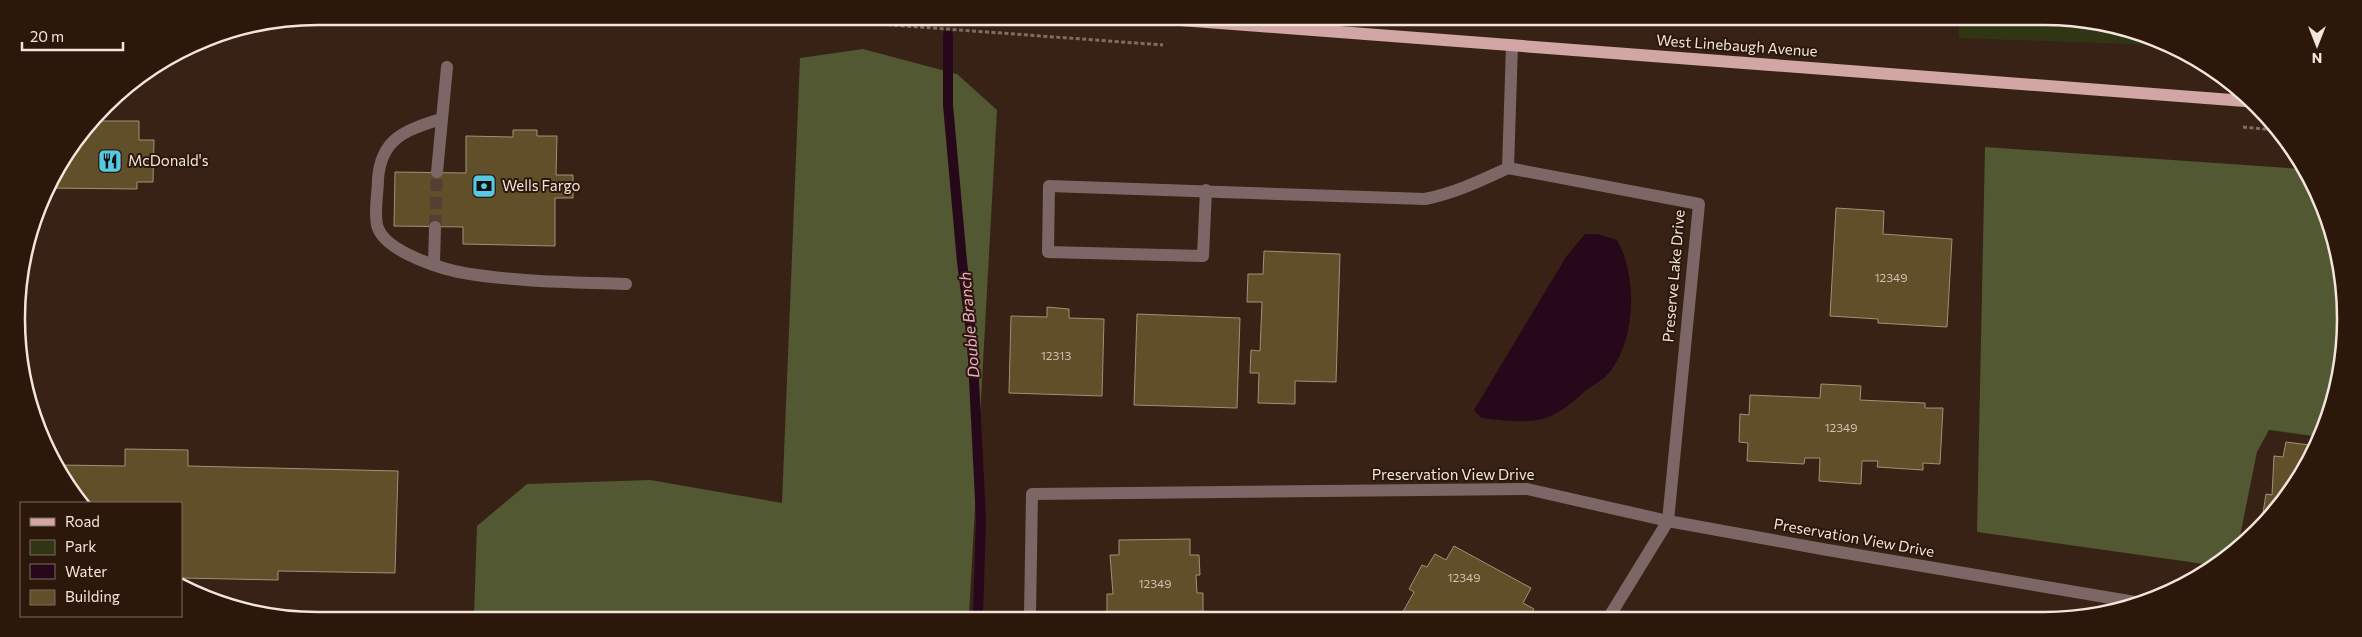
<svg xmlns="http://www.w3.org/2000/svg" width="2362" height="637" font-family="Commissioner,sans-serif">
  <style>
    .green { fill: #303613 }
    .forest { fill: #515832 }
    .water { fill: #27071a }
    .lines { fill: none; stroke-linecap: round; stroke-linejoin: round }
    .stream { stroke: #27071a; stroke-width: 10 }
    .building { fill: #604f29; stroke: #9e9278 }
    .minor-tunnel { stroke: #533f33; stroke-width: 12; stroke-dasharray: 12 6; stroke-linecap: butt }
    .path { stroke: #806d62; stroke-width: 3; stroke-dasharray: 4 2.5; stroke-linecap: butt }
    .minor { stroke: #7c6766; stroke-width: 12 }
    .major { stroke: #d1a6a5; stroke-width: 12 }
    .labels { text-anchor: middle; stroke-width: 4; stroke-linejoin: round; paint-order: stroke }
    .number-label { font-size: 12px; fill: #cebfaf }
    .street-label { font-size: 15px; fill: #f3e4dc; stroke: #2c180b }
    .poi-label { font-size: 15px; fill: #f3e4dc; stroke: #2c180b; text-anchor: start }
    .water-label { font-size: 16px; font-style: italic; fill: #edaacc; stroke: #2c180b }
    .rim { fill: none; stroke: #f3e4dc; stroke-width: 2.5 }
  </style>
  <rect width="100%" height="100%" fill="#372215"/>
  <path class="green" d="M 1959,22 L 2102,22 L 2159,45 L 1959,38 Z"/>
  <path class="forest" d="M 863,49 L 957,74 L 997,110 L 969,616 L 474,615 L 477,526 L 527,484 L 650,480 L 782,503 L 800,58 Z
    M 1985,147 L 2302,169 L 2340,259 L 2340,377 L 2320,437 L 2269,430 L 2257,452 L 2238,546 L 2211,565 L 1977,532 Z"/>
  <path class="water" d="M 1585,234 L 1597,234 L 1617,240 C 1638,277 1636,341 1608,374 C 1601,382 1592,385 1584,392 C 1572,403 1558,415 1542,419 C 1522,424 1501,420 1481,418 L 1474,410 L 1566,257 Z"/>
  <g class="lines">
    <path class="stream" d="M 948,35 L 948,105 L 962,262 L 972,340 L 981,519 L 978,616"/>
  </g>
  <path class="building" d="M 97,121 L 139,121 L 139,140 L 154,140 L 153,182 L 137,182 L 137,189 L 47,188 Z
    M 513,130 L 537,130 L 537,136 L 557,136 L 556,175 L 573,175 L 573,198 L 555,198 L 555,246 L 463,244 L 463,227 L 394,226 L 395,172 L 466,173 L 466,136 L 513,137 Z
    M 1836,208 L 1884,211 L 1883,234 L 1952,239 L 1947,327 L 1878,323 L 1878,319 L 1830,316 Z
    M 1264,251 L 1340,254 L 1336,382 L 1295,381 L 1295,404 L 1258,403 L 1259,373 L 1250,373 L 1251,350 L 1260,351 L 1262,302 L 1247,302 L 1248,274 L 1263,274 Z
    M 1047,307 L 1069,309 L 1069,318 L 1104,319 L 1102,396 L 1009,393 L 1011,316 L 1047,317 Z
    M 1137,314 L 1240,318 L 1237,408 L 1134,405 Z
    M 1821,384 L 1861,386 L 1860,400 L 1925,403 L 1925,408 L 1943,408 L 1940,464 L 1923,463 L 1923,470 L 1877,467 L 1878,461 L 1862,461 L 1861,484 L 1819,481 L 1820,458 L 1805,458 L 1804,464 L 1747,461 L 1748,443 L 1739,442 L 1740,414 L 1749,415 L 1750,395 L 1820,398 Z
    M 2286,442 L 2317,446 L 2269,516 L 2263,513 L 2266,494 L 2272,495 L 2274,456 L 2283,457 Z
    M 125,449 L 188,450 L 188,466 L 398,471 L 395,573 L 278,571 L 278,580 L 181,578 L 181,503 L 80,503 L 60,465 L 125,466 Z
    M 1190,539 L 1190,555 L 1199,555 L 1200,575 L 1196,575 L 1197,593 L 1203,593 L 1203,614 L 1197,614 L 1197,617 L 1113,616 L 1113,614 L 1107,614 L 1107,594 L 1113,594 L 1110,555 L 1119,555 L 1119,540 Z
    M 1454,546 L 1531,588 L 1523,603 L 1534,609 L 1529,617 L 1400,617 L 1414,592 L 1409,589 L 1422,565 L 1427,567 L 1435,554 L 1446,560 Z"/>
  <g class="lines">
    <path class="minor-tunnel" d="M 435,227 L 437,172"/>
    <path class="path" d="M 797,18 L 1163,45
      M 2243,127 L 2274,130"/>
    <path class="minor" d="M 1512,45 L 1508,168 L 1699,204 L 1668,521 L 1609,617
      M 441,119 C 407,130 381,137 378,179 C 378,193 374,211 377,225 C 383,252 446,271 470,274 C 521,282 574,282 626,284
      M 437,172 L 447,67
      M 1206,190 L 1203,256 L 1048,252 L 1049,186 L 1425,199 C 1455,193 1480,181 1508,168
      M 434,265 L 435,227
      M 1030,616 L 1032,494 L 1527,489 L 1668,521 L 1822,549 L 2135,602"/>
    <path class="major" d="M 1167,19 L 2245,101"/>
  </g>
  <defs>
    <g id="restaurant-square" transform="scale(1.25)"><rect x="-9" y="-9" width="18" height="18" rx="4" fill="#57c9e2" stroke="#2c180b"/><path d="M-5-6h1v4h1v-4h1v4h1v-4h1v5L-1.5 .5V6h-2V.5L-5-1ZM5-6V6H3V1.5H1.5Q1.5-4 5-6Z" fill="#111"/></g>
    <g id="bank-square" transform="scale(1.25)"><rect x="-9" y="-9" width="18" height="18" rx="4" fill="#57c9e2" stroke="#2c180b"/><path d="M-6-4H6V4H-6ZM0-2.3a2.3 2.3 0 1 0 0 4.6a2.3 2.3 0 1 0 0-4.6Z" fill="#111"/></g>
  </defs>
  <g fill-rule="evenodd">
    <use href="#restaurant-square" x="110" y="161"/>
    <use href="#bank-square" x="484" y="186"/>
  </g>
  <g class="labels">
    <g class="number-label">
      <text x="1891" y="282">12349</text>
      <text x="1056" y="360">12313</text>
      <text x="1841" y="432">12349</text>
      <text x="1464" y="582">12349</text>
      <text x="1155" y="588">12349</text>
    </g>
    <g class="street-label">
      <text transform="translate(1737 46) rotate(4)" y="5">West Linebaugh Avenue</text>
      <text transform="translate(1674 276) rotate(-85)" y="5">Preserve Lake Drive</text>
      <text x="1453" y="480">Preservation View Drive</text>
      <text transform="translate(1854 538) rotate(10)" y="5">Preservation View Drive</text>
    </g>
    <g class="poi-label">
      <text x="128" y="166">McDonald's</text>
      <text x="502" y="191">Wells Fargo</text>
    </g>
    <g class="water-label">
      <text transform="translate(969 325) rotate(-95)" y="6">Double Branch</text>
    </g>
  </g>
  <path d="M0 0H2362V637H0ZM318 25H2044A293 293 0 0 1 2337 318V319A293 293 0 0 1 2044 612H318A293 293 0 0 1 25 319V318A293 293 0 0 1 318 25Z" fill="#2c180b" fill-rule="evenodd"/>
  <path class="rim" d="M318 25H2044A293 293 0 0 1 2337 318V319A293 293 0 0 1 2044 612H318A293 293 0 0 1 25 319V318A293 293 0 0 1 318 25Z"/>
  <rect x="20" y="502" width="162" height="115" fill="#2c180b" stroke="#7c6a5f"/>
  <rect x="30" y="518" width="25" height="8" fill="#d1a6a5" stroke="#7c6a5f"/>
  <text x="65" y="527" font-size="15" fill="#f3e4dc">Road</text>
  <rect x="30" y="540" width="25" height="15" fill="#303613" stroke="#7c6a5f"/>
  <text x="65" y="552" font-size="15" fill="#f3e4dc">Park</text>
  <rect x="30" y="564" width="25" height="15" fill="#27071a" stroke="#7c6a5f"/>
  <text x="65" y="577" font-size="15" fill="#f3e4dc">Water</text>
  <rect x="30" y="590" width="25" height="15" fill="#604f29" stroke="#7c6a5f"/>
  <text x="65" y="602" font-size="15" fill="#f3e4dc">Building</text>
  <g transform="translate(2317 45) rotate(180)" stroke="#2c180b" stroke-width="4" paint-order="stroke">
  <path d="M0-4L9 19L0 12L-9 19Z" fill="#f3e4dc"/>
  <text y="-8" font-size="14" font-weight="bold" text-anchor="middle" fill="#f3e4dc">N</text>
  </g>
  <path d="M22 42v8h101v-8" fill="none" stroke="#f3e4dc" stroke-width="2.5"/>
  <text x="30" y="42" font-size="15" fill="#f3e4dc" stroke="#2c180b" stroke-width="4" paint-order="stroke">20 m</text>
</svg>
